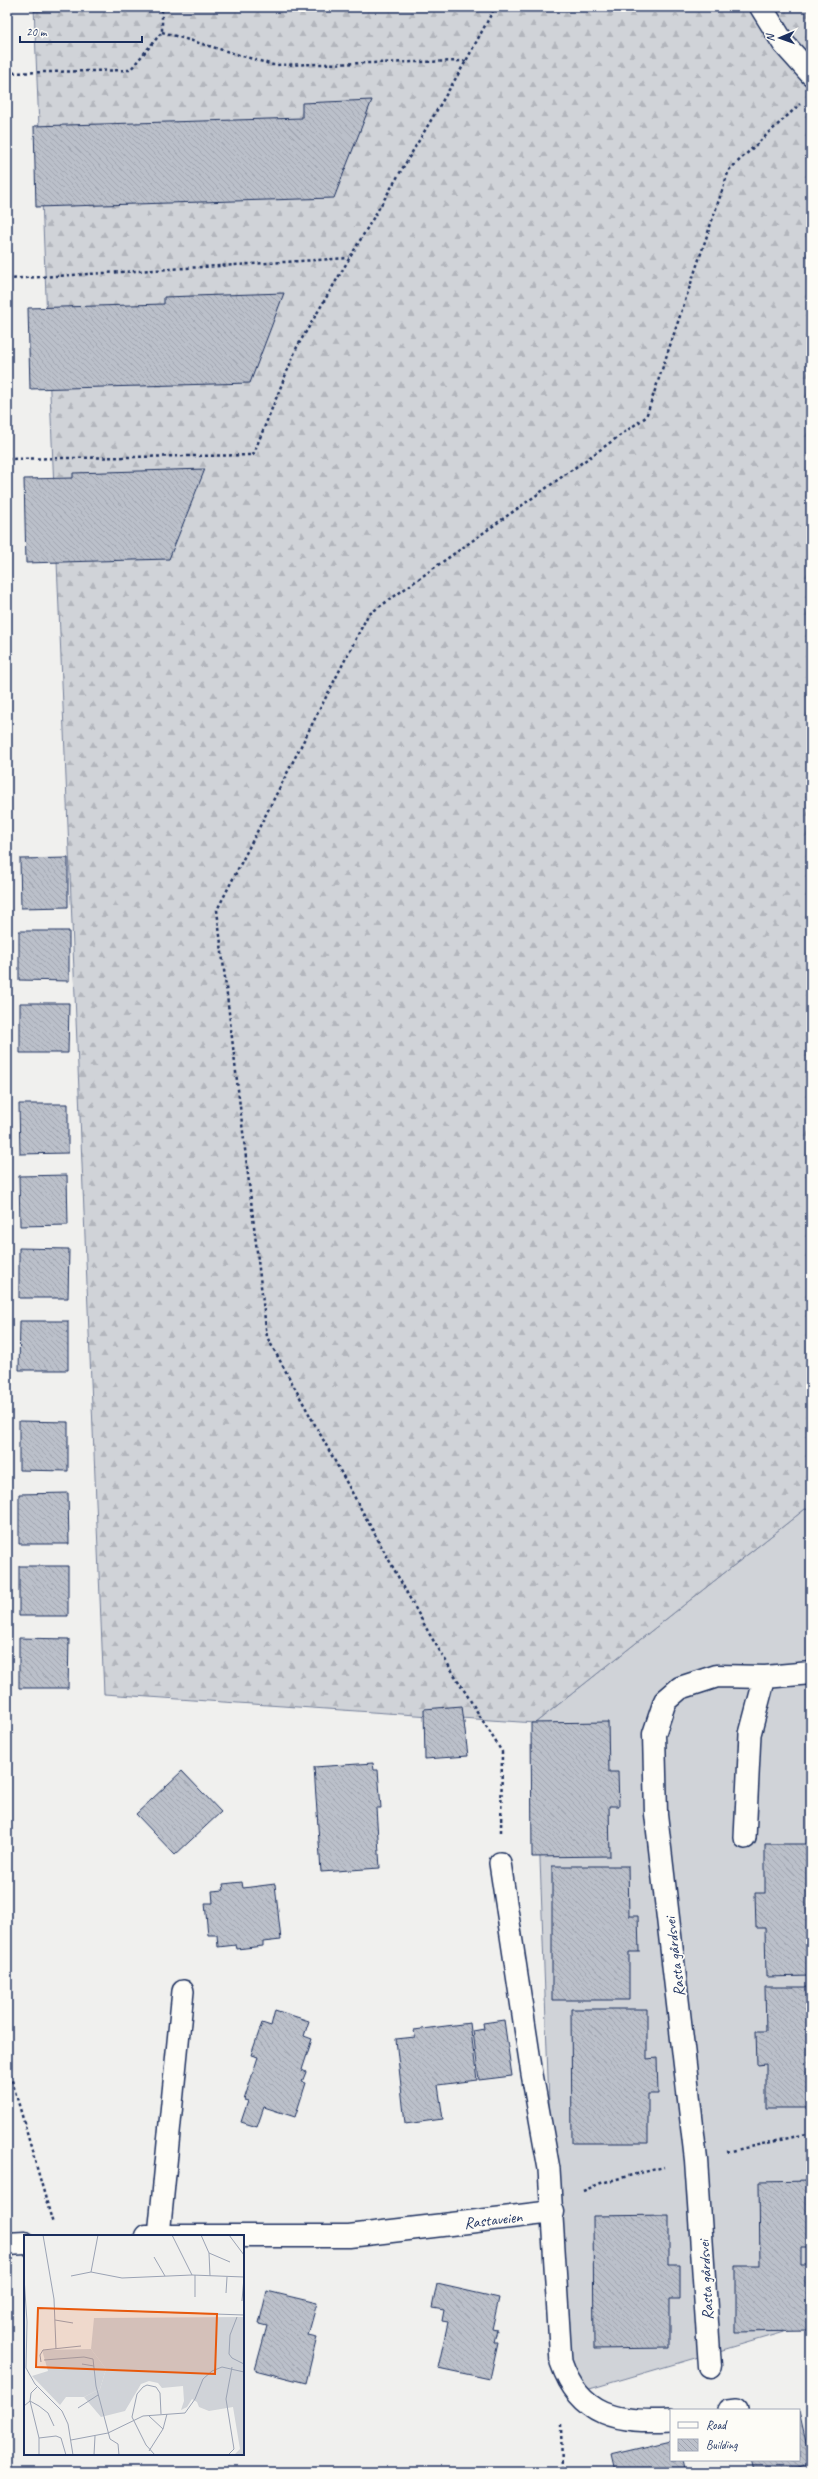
<svg xmlns="http://www.w3.org/2000/svg" width="818" height="2479" font-family="Caveat,sans-serif">
  <style>
    .grass { fill: #d0d3d8; stroke: #76819b }
    .forest { fill: url(#forest-firs); stroke: #76819b }
    .building { fill: url(#building-back-hatch); stroke: #1b2f5e }
    .lines { fill: none; stroke-linecap: round; stroke-linejoin: round }
    .lane-casing { stroke: #1b2f5e; stroke-width: 24 }
    .street-casing { stroke: #1b2f5e; stroke-width: 25 }
    .path { stroke: #1b2f5e; stroke-width: 2.5; stroke-dasharray: 3 3; stroke-linecap: butt }
    .lane { stroke: #fdfcf7; stroke-width: 21 }
    .street { stroke: #fdfcf7; stroke-width: 22 }
    .labels { text-anchor: middle; stroke-width: 3.5; stroke-linejoin: round; paint-order: stroke }
    .street-label { font-size: 16px; fill: #1b2f5e; stroke: #fdfcf7 }
    .inset-road { fill: none; stroke: #9ba3b4; stroke-width: 1 }
    .view { fill: #e8590c; fill-opacity: 0.15; stroke: #e8590c; stroke-width: 2 }
    .inset-edge { fill: none; stroke: #1b2f5e; stroke-width: 2 }
  </style>
  <defs>
    <pattern id="forest-firs" width="22" height="20" patternUnits="userSpaceOnUse"><rect width="22" height="20" fill="#d0d3d8"/><path d="M5 1l3.5 6h-7zM16 11l3.5 6h-7z" fill="#b2b5bc"/></pattern>
    <pattern id="building-back-hatch" width="6" height="6" patternUnits="userSpaceOnUse"><rect width="6" height="6" fill="#bbc0ca"/><path d="M-1 5l2 2M0 0l6 6M5-1l2 2" fill="none" stroke="#a0a5b0"/></pattern>
  </defs>
  <rect width="100%" height="100%" fill="#f0f0ee"/>
  <filter id="ink" filterUnits="userSpaceOnUse"><feTurbulence type="fractalNoise" baseFrequency=".025" numOctaves="2"/><feDisplacementMap in="SourceGraphic" scale="8" xChannelSelector="R" yChannelSelector="G"/><feConvolveMatrix kernelMatrix="1 2 1 2 8 2 1 2 1" color-interpolation-filters="sRGB"/></filter>
  <g filter="url(#ink)">
    <path class="grass" d="M 805,1509 L 811,1510 L 811,2324 L 576,2393 L 553,2212 L 535,1723 Z"/>
    <path class="forest" d="M 34,7 L 811,7 L 811,1510 L 805,1509 L 535,1723 L 104,1694 Z"/>
    <path class="building" d="M 34,7 L 115,7 L 115,8 L 34,11 Z
      M 372,100 L 334,198 L 36,207 L 34,126 L 302,118 L 302,103 Z
      M 284,293 L 250,383 L 30,389 L 28,308 L 164,304 L 164,297 Z
      M 205,469 L 169,559 L 26,563 L 24,479 L 73,478 L 73,473 Z
      M 68,858 L 68,907 L 21,908 L 20,859 Z
      M 19,931 L 69,931 L 69,981 L 19,980 Z
      M 20,1003 L 69,1003 L 68,1053 L 20,1053 Z
      M 19,1104 L 68,1104 L 68,1153 L 20,1154 Z
      M 67,1175 L 68,1225 L 20,1226 L 19,1176 Z
      M 19,1248 L 69,1249 L 68,1298 L 19,1298 Z
      M 20,1321 L 68,1321 L 68,1370 L 19,1370 Z
      M 19,1421 L 68,1422 L 68,1471 L 19,1470 Z
      M 68,1493 L 69,1544 L 19,1544 L 19,1494 Z
      M 19,1566 L 68,1566 L 68,1616 L 19,1616 Z
      M 19,1638 L 69,1639 L 68,1688 L 19,1688 Z
      M 462,1706 L 468,1756 L 425,1759 L 424,1709 Z
      M 608,1722 L 609,1772 L 618,1772 L 619,1806 L 609,1806 L 610,1856 L 532,1857 L 531,1723 Z
      M 373,1763 L 374,1770 L 378,1770 L 381,1808 L 376,1808 L 380,1868 L 321,1872 L 314,1767 Z
      M 182,1771 L 221,1812 L 175,1855 L 136,1814 Z
      M 765,1844 L 811,1844 L 811,1976 L 766,1977 L 765,1928 L 756,1928 L 755,1893 L 765,1893 Z
      M 552,1866 L 628,1866 L 629,1916 L 638,1916 L 639,1952 L 629,1952 L 629,2000 L 552,2000 Z
      M 242,1882 L 243,1888 L 275,1884 L 281,1940 L 263,1942 L 263,1946 L 237,1949 L 236,1945 L 218,1947 L 217,1935 L 208,1935 L 205,1903 L 213,1903 L 212,1891 L 224,1890 L 223,1884 Z
      M 765,1987 L 811,1987 L 811,2108 L 766,2108 L 766,2064 L 757,2065 L 756,2031 L 766,2031 Z
      M 571,2009 L 647,2009 L 647,2059 L 657,2058 L 658,2094 L 648,2094 L 648,2143 L 572,2143 Z
      M 275,2010 L 309,2021 L 304,2036 L 312,2039 L 302,2070 L 306,2072 L 302,2082 L 306,2083 L 295,2117 L 264,2107 L 257,2127 L 241,2122 L 248,2101 L 244,2100 L 258,2057 L 251,2055 L 262,2023 L 271,2026 Z
      M 504,2020 L 512,2076 L 479,2080 L 473,2031 L 484,2029 L 483,2023 Z
      M 470,2023 L 477,2080 L 438,2085 L 443,2119 L 405,2124 L 396,2039 L 415,2037 L 414,2030 Z
      M 811,2181 L 811,2248 L 801,2248 L 801,2265 L 811,2265 L 811,2331 L 736,2332 L 736,2266 L 760,2266 L 759,2182 Z
      M 669,2215 L 669,2265 L 680,2265 L 680,2299 L 670,2299 L 670,2348 L 594,2349 L 593,2216 Z
      M 437,2284 L 499,2298 L 492,2329 L 497,2330 L 494,2342 L 498,2342 L 490,2379 L 438,2368 L 448,2322 L 442,2321 L 444,2310 L 432,2308 Z
      M 267,2291 L 317,2303 L 308,2335 L 317,2337 L 306,2383 L 255,2370 L 267,2326 L 259,2324 Z
      M 799,2412 L 811,2464 L 787,2472 L 754,2472 L 751,2460 L 799,2460 Z
      M 671,2441 L 671,2460 L 683,2460 L 686,2472 L 615,2472 L 611,2455 Z"/>
    <g class="lines">
      <g class="lane-casing">
        <path id="lane" d="M 745,1838 L 750,1734 L 765,1677
          M 500,1863 L 532,2074 L 549,2169 L 561,2362 C 580,2417 618,2423 671,2420
          M 159,2235 L 183,1991
          M 729,2410 L 737,2409"/>
      </g>
      <g class="street-casing">
        <g id="street">
          <path d="M 761,7 L 784,44 L 811,74"/>
          <path id="s1" d="M 146,2236 L 349,2236 L 553,2212"/>
          <path d="M 7,2244 L 25,2243"/>
          <path d="M 710,2367 L 696,2160 L 656,1814 L 654,1734 L 665,1701 L 680,1688 L 717,1676 L 765,1677 L 811,1673"/>
        </g>
      </g>
      <path class="path" d="M 162,32 L 273,65 L 466,61
        M 7,73 L 130,70 L 162,32 L 162,7
        M 7,279 L 349,258
        M 7,459 L 253,455 L 297,347 L 466,61 L 495,7
        M 501,1832 L 502,1752 L 430,1635 L 267,1337 L 217,910 L 368,615 L 646,417 L 729,170 L 800,104
        M 7,2063 L 53,2224
        M 727,2152 L 811,2133
        M 583,2191 L 601,2183 L 664,2167
        M 561,2424 L 562,2472"/>
      <use href="#lane" class="lane"/>
      <use href="#street" class="street"/>
    </g>
  </g>
  <g class="labels">
    <g class="street-label">
      <text transform="translate(674 1957) rotate(-97)" y="6">Rasta gårdsvei</text>
      <text dy="6" stroke="none"><textPath href="#s1" startOffset="348">Rastaveien</textPath></text>
      <text transform="translate(705 2280) rotate(-93)" y="6">Rasta gårdsvei</text>
    </g>
  </g>
  <g transform="translate(24 2235)">
    <rect width="220" height="220" fill="#f0f0ee"/>
    <path d="M 67,114 L 82,134 L 76,154 L 60,162 L 42,162 L 36,170 L 8,141 L 24,136 L 18,115 Z" fill="#d0d3d8"/>
    <path d="M 220,82 L 220,220 L 210,220 L 216,214 L 209,172 L 185,176 L 175,172 L 173,167 L 168,164 L 163,172 L 157,175 L 160,166 L 159,151 L 138,153 L 134,148 L 125,146 L 117,149 L 101,176 L 77,182 L 60,162 L 76,154 L 82,134 L 67,114 L 70,83 Z" fill="#d0d3d8"/>
    <path class="inset-road" d="M 19,0 L 30,64 L 32,114M 148,0 L 168,40M 177,0 L 185,18 L 186,41M 205,0 L 220,20M 185,18 L 206,27M 130,22 L 141,41M 67,37 L 74,0M 47,41 L 67,37 L 98,43 L 168,40 L 220,42M 0,42 L 3,87 L 2,133 L 11,149 L 38,176 L 44,189 L 49,220M 202,58 L 203,42M 171,62 L 171,40M 218,66 L 220,42M 73,75 L 220,80M 213,82 L 206,100 L 205,119 L 208,123 L 220,129M 31,85 L 49,88M 20,125 L 60,122 L 69,124 L 72,151 L 86,204 L 94,209 L 95,220M 17,127 L 16,120 L 19,115 L 57,111M 58,129 L 70,131M 14,151 L 7,158 L 6,166 L 15,203 L 15,220M 0,171 L 6,166 L 15,171 L 24,178 L 30,191M 54,173 L 74,160M 125,181 L 139,194M 15,203 L 32,201 L 37,203 L 42,220M 47,205 L 84,198 L 119,181 L 161,178 L 171,164 L 179,144 L 188,136 L 198,132 L 220,137M 125,216 L 139,194 L 143,179M 70,220 L 71,201M 131,220 L 122,210 L 108,182 L 113,159 L 119,152 L 123,150 L 132,152 L 136,158 L 137,179M 204,220 L 210,214 L 202,164 L 208,132"/>
    <path class="view" d="M 14,73 L 193,79 L 191,139 L 12,132 Z"/>
    <rect width="220" height="220" class="inset-edge"/>
  </g>
  <rect width="818" height="2479" fill="none" stroke="#fdfcf7" stroke-width="24"/>
  <rect x="12" y="12" width="794" height="2455" fill="none" stroke="#1b2f5e" stroke-width="1.5" filter="url(#ink)"/>
  <rect x="670" y="2409" width="130" height="52" fill="#fdfcf7" stroke="#a3aaba"/>
  <rect x="678" y="2422" width="20" height="6" fill="#fdfcf7" stroke="#a3aaba"/>
  <text x="706" y="2429" font-size="12" fill="#1b2f5e">Road</text>
  <rect x="678" y="2439" width="20" height="12" fill="url(#building-back-hatch)" stroke="#a3aaba"/>
  <text x="706" y="2449" font-size="12" fill="#1b2f5e">Building</text>
  <g transform="translate(780 38) rotate(268)" stroke="#fdfcf7" stroke-width="3" paint-order="stroke">
  <path d="M0-3L7 15L0 10L-7 15Z" fill="#1b2f5e"/>
  <text y="-6" font-size="11" font-weight="bold" text-anchor="middle" fill="#1b2f5e">N</text>
  </g>
  <path d="M20 36v6h122v-6" fill="none" stroke="#1b2f5e" stroke-width="2"/>
  <text x="26" y="36" font-size="12" fill="#1b2f5e" stroke="#fdfcf7" stroke-width="3" paint-order="stroke">20 m</text>
</svg>
